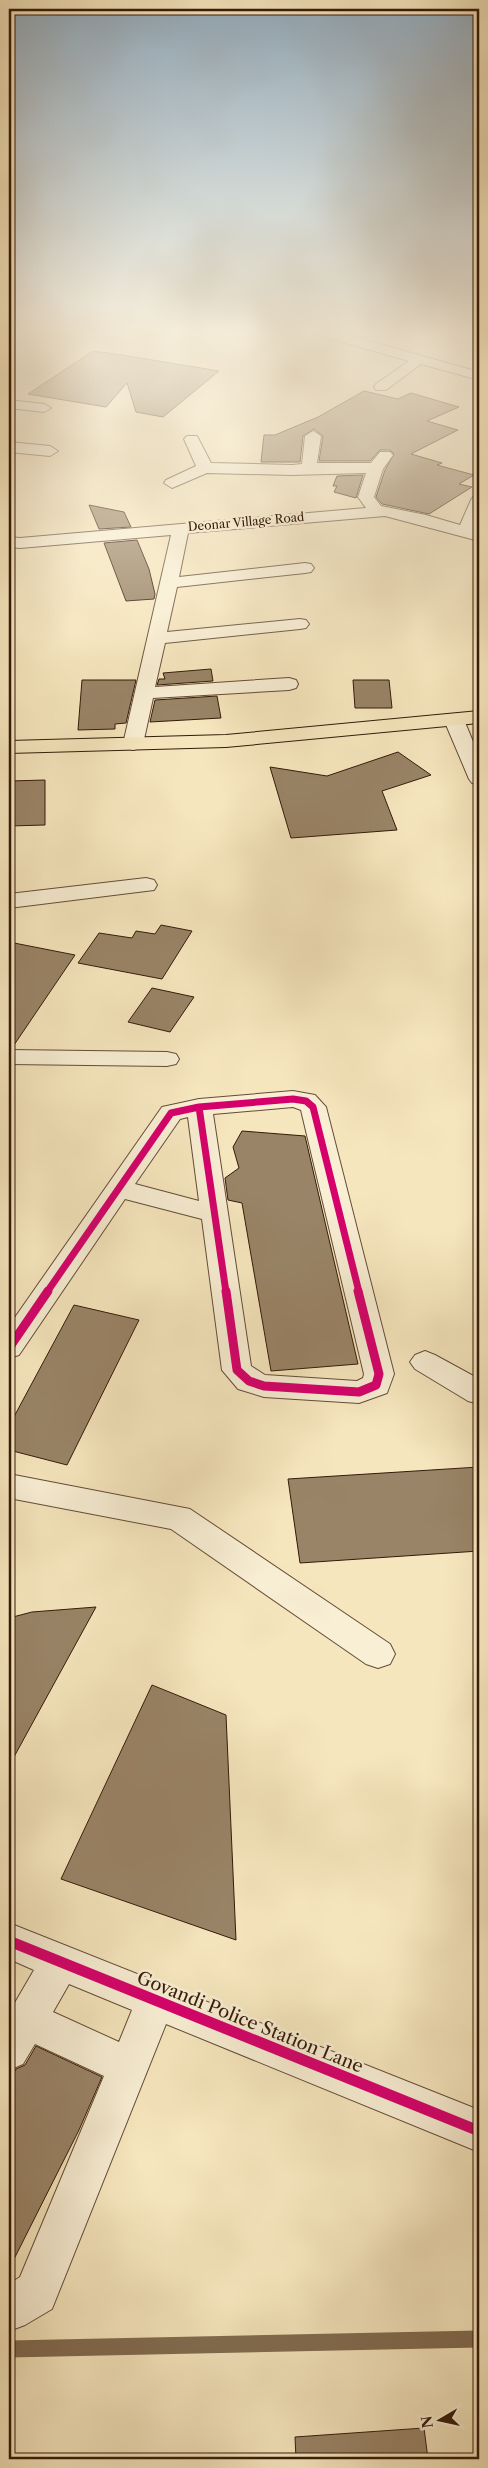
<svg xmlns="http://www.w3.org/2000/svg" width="488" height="2468" font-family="'Libre Caslon Text',serif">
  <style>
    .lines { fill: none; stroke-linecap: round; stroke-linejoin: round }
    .stream { stroke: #816b50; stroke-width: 17 }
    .building { fill: #998467; stroke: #341a09 }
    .minor-casing { stroke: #644d36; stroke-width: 2 }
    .major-casing { stroke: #341a09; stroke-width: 2 }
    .minor { fill: #f9efd5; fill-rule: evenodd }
    .major { fill: #f6e6be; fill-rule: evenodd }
    .cycleway-far2-casing { stroke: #f9efd5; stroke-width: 10 }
    .cycleway-far1-casing { stroke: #f9efd5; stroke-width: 12 }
    .cycleway-casing { stroke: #f9efd5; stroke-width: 14 }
    .cycleway-far2 { stroke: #d6006c; stroke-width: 7 }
    .cycleway-far1 { stroke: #d6006c; stroke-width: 9 }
    .cycleway { stroke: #d6006c; stroke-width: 11 }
    .labels { text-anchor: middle; stroke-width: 5; stroke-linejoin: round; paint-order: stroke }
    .far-street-label { font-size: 12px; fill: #341a09; stroke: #f9efd5 }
    .near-street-label { font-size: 18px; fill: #341a09; stroke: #f9efd5 }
  </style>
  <rect width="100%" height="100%" fill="#f6e6be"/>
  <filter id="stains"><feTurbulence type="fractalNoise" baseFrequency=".004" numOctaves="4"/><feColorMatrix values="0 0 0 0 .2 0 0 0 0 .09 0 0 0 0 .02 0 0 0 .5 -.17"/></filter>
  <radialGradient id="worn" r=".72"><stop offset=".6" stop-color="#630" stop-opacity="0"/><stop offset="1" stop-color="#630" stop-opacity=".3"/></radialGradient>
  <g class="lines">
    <path class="stream" d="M 9,2349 L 479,2339"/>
  </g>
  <path class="building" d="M 93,351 L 122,355 L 219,371 L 163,417 L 136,412 L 127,383 L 106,407 L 28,394 Z
    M 364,391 L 398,399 L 411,393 L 459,407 L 427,421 L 458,430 L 411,454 L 442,463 L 437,465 L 474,475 L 459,484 L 472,487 L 429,514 L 382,504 L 376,497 L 385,470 L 394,454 L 390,450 L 380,450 L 370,461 L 319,461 L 323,436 L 314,429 L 303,436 L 300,462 L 261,462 L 264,435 L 275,435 L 318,417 Z
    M 363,475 L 356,498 L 334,492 L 337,486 L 333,486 L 337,476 Z
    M 89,505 L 124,512 L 131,527 L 99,529 Z
    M 137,540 L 149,569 L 155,594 L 154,599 L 126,601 L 104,543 Z
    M 211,669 L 213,681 L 157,685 L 159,679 L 165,679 L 163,673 Z
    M 82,680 L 136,680 L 126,723 L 115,724 L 115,729 L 78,730 Z
    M 353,680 L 389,680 L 392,708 L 355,708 Z
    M 217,696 L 221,718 L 150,722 L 155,700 Z
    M 398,752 L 431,775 L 382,791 L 397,830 L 291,838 L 270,767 L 327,776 Z
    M 45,780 L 45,825 L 9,826 L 9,781 Z
    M 161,925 L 192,931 L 162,979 L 78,963 L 99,933 L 132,938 L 136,931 L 155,934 Z
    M 9,942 L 75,955 L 12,1048 L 9,1048 Z
    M 152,988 L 194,997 L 170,1032 L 128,1022 Z
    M 242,1131 L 305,1136 L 358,1364 L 271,1371 L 242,1203 L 228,1200 L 225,1178 L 239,1168 L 233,1147 Z
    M 74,1305 L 139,1320 L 67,1465 L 9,1450 L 9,1426 Z
    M 479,1467 L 479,1551 L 300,1563 L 288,1479 Z
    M 96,1607 L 9,1766 L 9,1618 L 32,1612 Z
    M 152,1685 L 226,1715 L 236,1940 L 61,1879 Z
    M 36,2046 L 102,2077 L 79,2130 L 9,2269 L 9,2081 L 16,2069 L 25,2065 Z
    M 424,2428 L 428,2459 L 296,2459 L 295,2437 Z"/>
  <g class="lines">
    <g class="minor-casing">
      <path id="minor" d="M 312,331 L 333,331 L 479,372 L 479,380 L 421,364 L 386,390 L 376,390 L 374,387 L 376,384 L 409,361 L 314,334 Z
        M 9,400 L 44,404 L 51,408 L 44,412 L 9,408 Z
        M 313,431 L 321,436 L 317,463 L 371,463 L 380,452 L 390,452 L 393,455 L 383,469 L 374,497 L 381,506 L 426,515 L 460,525 L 471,500 L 473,497 L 479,495 L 479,518 L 474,529 L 479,531 L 479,541 L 385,516 L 188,533 L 179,577 L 305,563 L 311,564 L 314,568 L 311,572 L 305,573 L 177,587 L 167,632 L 300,619 L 306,620 L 309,624 L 306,628 L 300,629 L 165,643 L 155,687 L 289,678 L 296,680 L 298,684 L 296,688 L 289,690 L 153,698 L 143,744 L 140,748 L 133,750 L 126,748 L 123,744 L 171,535 L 20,548 L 9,547 L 9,537 L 20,538 L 366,508 L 358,497 L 366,473 L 292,475 L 207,473 L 172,488 L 164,483 L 166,480 L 196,466 L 184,439 L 187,436 L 197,436 L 211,463 L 292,465 L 302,464 L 305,436 Z
        M 9,442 L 50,446 L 58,451 L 50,456 L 9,452 Z
        M 454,714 L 461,716 L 464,720 L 479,756 L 479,785 L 472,783 L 469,779 L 444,720 L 447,716 Z
        M 146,878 L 154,880 L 157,885 L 154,890 L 9,908 L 9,894 Z
        M 9,1050 L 167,1052 L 176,1054 L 179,1059 L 176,1064 L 167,1066 L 9,1064 Z
        M 293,1091 L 315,1095 L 326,1107 L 394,1374 L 387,1393 L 359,1403 L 264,1397 L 238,1389 L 222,1370 L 202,1219 L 125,1199 L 19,1355 L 9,1358 L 9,1326 L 162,1107 L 199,1099 ZM 293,1107 L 301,1110 L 364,1374 L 363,1378 L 357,1381 L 265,1375 L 251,1366 L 213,1114 ZM 188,1117 L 199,1201 L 135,1184 L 180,1119 Z
        M 425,1351 L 435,1355 L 479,1379 L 479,1404 L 468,1401 L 415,1369 L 410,1362 L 415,1355 Z
        M 9,1474 L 190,1509 L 390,1644 L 395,1654 L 390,1664 L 378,1668 L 366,1664 L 171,1529 L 9,1498 Z
        M 9,1923 L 479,2110 L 479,2152 L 166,2024 L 52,2309 L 25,2325 L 9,2331 L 9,2284 L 20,2277 L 104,2076 L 35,2044 L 23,2064 L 9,2070 L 9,2013 L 34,1970 L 9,1959 ZM 69,1984 L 132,2010 L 119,2042 L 53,2012 Z"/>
    </g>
    <g class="major-casing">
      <path id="major" d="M 479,711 L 479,723 L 226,747 L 9,753 L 9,741 L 226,735 Z"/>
    </g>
    <use href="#minor" class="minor"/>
    <use href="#major" class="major"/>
    <g class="cycleway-far2-casing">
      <path id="cycleway-far2" d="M 199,1107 L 226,1292
        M 199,1107 L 293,1099 L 306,1101 L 313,1107 L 359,1292
        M 47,1292 L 171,1113 L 199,1107"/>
    </g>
    <g class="cycleway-far1-casing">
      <path id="cycleway-far1" d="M 226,1291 L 237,1370 L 249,1381 L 264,1386 L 359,1392 L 376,1385 L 379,1374 L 358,1291
        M 9,1348 L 48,1291"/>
    </g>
    <g class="cycleway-casing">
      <path id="cycleway" d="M 9,1941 L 479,2131"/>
    </g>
    <use href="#cycleway-far2" class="cycleway-far2"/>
    <use href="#cycleway-far1" class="cycleway-far1"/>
    <use href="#cycleway" class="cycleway"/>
  </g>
  <linearGradient id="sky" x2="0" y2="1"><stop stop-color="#93acbe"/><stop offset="0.49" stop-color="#fbf4e2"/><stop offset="1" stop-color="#fbf4e2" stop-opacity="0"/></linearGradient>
  <rect width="488" height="676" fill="url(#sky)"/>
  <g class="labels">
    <g class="far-street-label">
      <text transform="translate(246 522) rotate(-5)" y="4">Deonar Village Road</text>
    </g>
    <g class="near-street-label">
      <text transform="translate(250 2022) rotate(22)" y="6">Govandi Police Station Lane</text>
    </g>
  </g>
  <rect width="488" height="2468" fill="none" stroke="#f6e6be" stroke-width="30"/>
  <rect x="10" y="10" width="468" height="2448" fill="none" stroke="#341a09" stroke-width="2.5"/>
  <rect x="15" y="15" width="458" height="2438" fill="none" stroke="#341a09"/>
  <g transform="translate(440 2420) rotate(261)" stroke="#f9efd5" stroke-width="4" paint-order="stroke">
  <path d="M0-4L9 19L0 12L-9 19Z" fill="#341a09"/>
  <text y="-8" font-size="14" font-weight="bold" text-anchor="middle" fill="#341a09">N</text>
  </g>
  <rect width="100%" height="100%" filter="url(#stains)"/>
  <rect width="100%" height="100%" fill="url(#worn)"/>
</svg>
